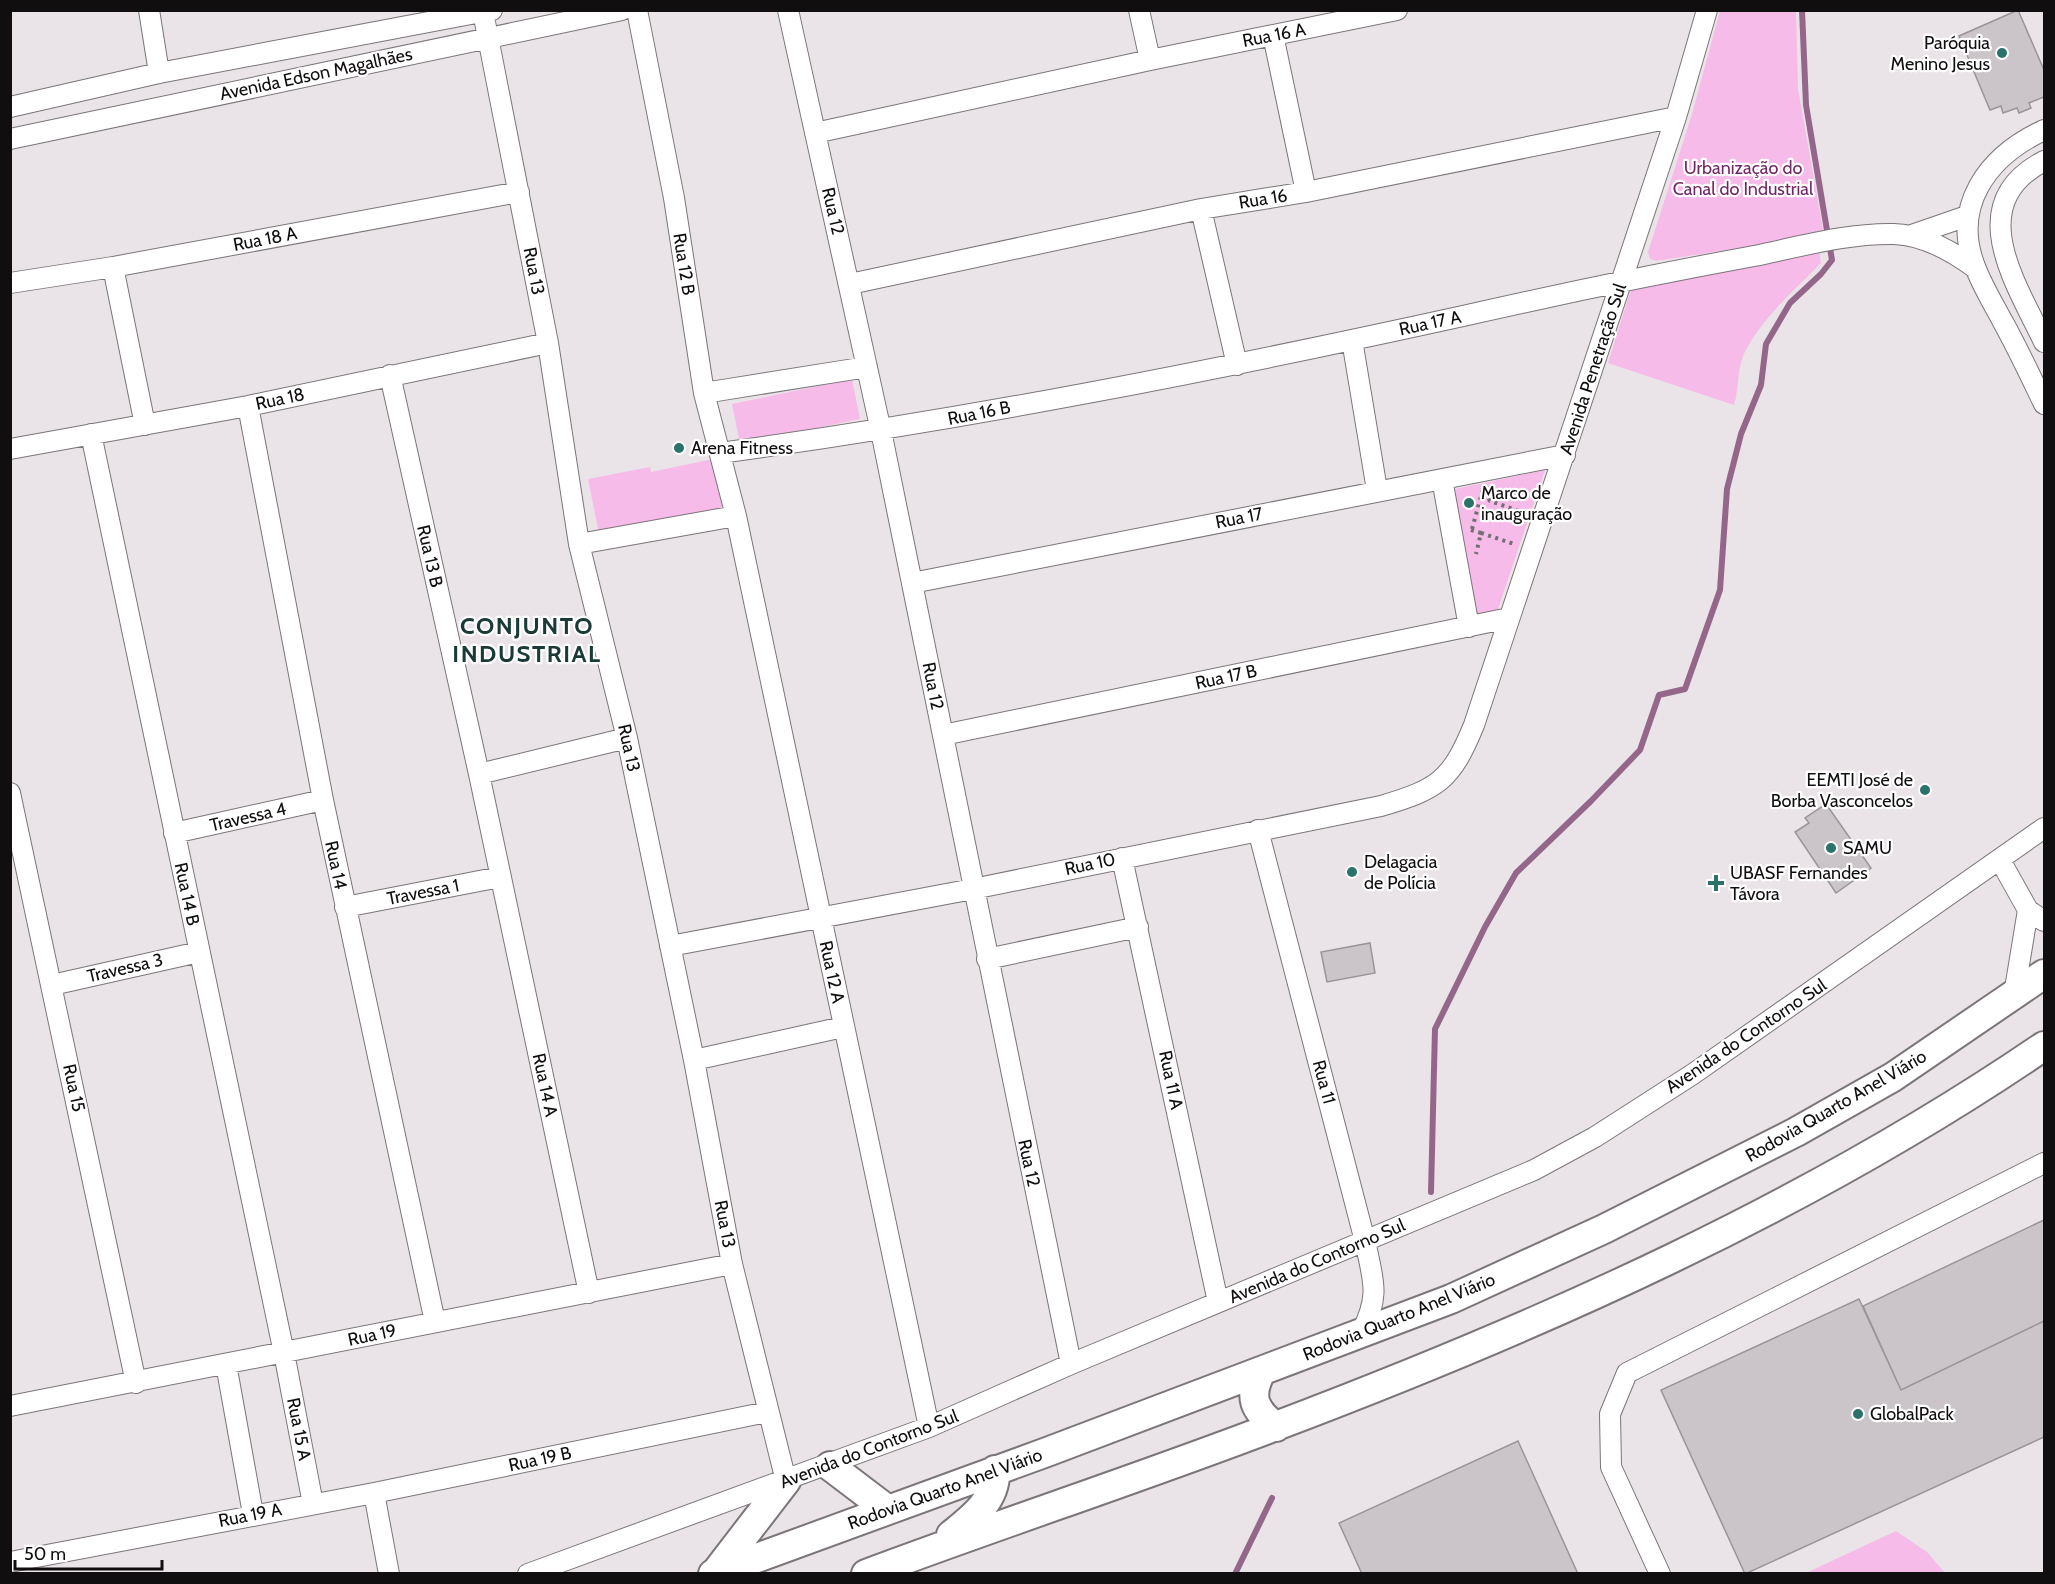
<svg xmlns="http://www.w3.org/2000/svg" width="2055" height="1584" font-family="Cabin,sans-serif">
  <style>
    .green { fill: #f6bbe9 }
    .lines { fill: none; stroke-linecap: round; stroke-linejoin: round }
    .stream { stroke: #94678a; stroke-width: 6 }
    .building { fill: #cbc5c9; stroke: #9a9498; stroke-width: 1.5 }
    .minor-casing { stroke: #7b7579; stroke-width: 22 }
    .highway-casing { stroke: #7b7579; stroke-width: 32 }
    .path { stroke: #736f72; stroke-width: 4; stroke-dasharray: 3 4.5; stroke-linecap: butt }
    .minor { stroke: #fff; stroke-width: 20 }
    .highway { stroke: #fff; stroke-width: 28 }
    .poi-dot { fill: #2b736a; stroke: #fff; stroke-width: 2 }
    .labels { text-anchor: middle; stroke-width: 4.5; stroke-linejoin: round; paint-order: stroke }
    .street-label { font-size: 18px; fill: #110e10; stroke: #fff }
    .poi-label { font-size: 18px; fill: #110e10; stroke: #fff; text-anchor: start }
    .park-label { font-size: 18px; fill: #712765; stroke: #fff }
    .district-label { font-size: 24px; font-weight: bold; letter-spacing: 1.5px; fill: #193a36; stroke: #fff }
  </style>
  <rect width="100%" height="100%" fill="#eae4e9"/>
  <path class="green" d="M 1720,11 L 1796,11 L 1798,89 L 1824,235 L 1656,261 L 1650,259 L 1648,252 L 1692,114 Z
    M 1819,250 L 1821,263 C 1796,289 1755,324 1742,359 C 1737,374 1739,390 1734,405 L 1608,363 L 1631,289 Z
    M 852,379 L 860,419 L 740,444 L 732,404 Z
    M 718,458 L 728,509 L 599,534 L 588,479 L 650,467 L 651,472 Z
    M 1545,470 L 1497,612 L 1476,614 L 1450,490 Z
    M 1896,1531 L 1927,1552 L 1945,1573 L 1806,1573 Z"/>
  <g class="lines">
    <path class="stream" d="M 1431,1192 L 1435,1029 L 1485,927 L 1516,873 L 1591,801 L 1640,750 L 1659,695 L 1685,689 L 1720,590 L 1727,489 L 1741,434 L 1761,385 L 1766,344 L 1790,303 L 1821,274 L 1832,260 L 1806,105 L 1802,10
      M 1235,1574 L 1272,1498"/>
  </g>
  <path class="building" d="M 2018,10 L 2044,70 L 2044,97 L 2029,103 L 2031,108 L 2019,113 L 2017,108 L 2003,113 L 2001,106 L 1990,110 L 1959,36 Z
    M 1826,804 L 1871,868 L 1836,893 L 1795,832 L 1809,823 L 1805,818 Z
    M 1370,943 L 1375,973 L 1327,982 L 1321,952 Z
    M 2044,1220 L 2044,1321 L 1901,1390 L 1863,1306 Z
    M 1859,1299 L 1901,1390 L 2044,1321 L 2044,1437 L 1745,1574 L 1661,1390 Z
    M 1518,1441 L 1578,1574 L 1362,1574 L 1339,1523 Z"/>
  <g class="lines">
    <g class="minor-casing">
      <path id="minor" d="M 149,10 L 159,73
        M 637,10 L 674,198 L 704,393 L 736,516 L 929,1427
        M 788,10 L 881,431 L 1071,1364
        M 1139,10 L 1150,60
        M 483,12 L 548,343 L 579,544 L 627,738 L 694,1060 L 732,1264 L 786,1481
        M 1273,35 L 1306,192
        M 10,107 L 159,73 L 492,10
        M 2044,130 C 1988,156 1950,206 1976,269 C 1983,287 1994,305 2003,322 C 2018,349 2031,377 2044,404
        M 815,133 L 1150,60 L 1397,10
        M 10,139 L 622,10
        M 2044,161 C 1962,204 2016,283 2044,342
        M 1201,209 L 1237,365
        M 1912,235 L 1967,216
        M 113,267 L 145,425
        M 10,283 L 113,267 L 519,192
        M 850,284 L 1201,209 L 1306,192 L 1676,117
        M 1352,340 L 1377,490
        M 390,375 L 479,774 L 589,1293
        M 704,393 L 867,367
        M 248,406 L 323,800 L 435,1322
        M 91,434 L 284,1353 L 313,1504
        M 10,449 L 248,406 L 548,343
        M 720,453 C 970,419 1217,370 1463,316 C 1560,294 1656,274 1754,256 C 1799,247 1847,233 1894,234 C 1924,235 1952,251 1975,268
        M 1442,479 L 1469,627
        M 579,544 L 736,516
        M 912,583 L 1565,455
        M 943,735 L 1509,618
        M 479,774 L 627,738
        M 10,793 L 136,1383
        M 1258,830 L 1365,1241 C 1373,1280 1381,1295 1361,1333
        M 174,833 L 323,800
        M 1122,858 L 1218,1302
        M 2000,860 L 2028,910 L 2044,921
        M 345,907 L 500,877
        M 670,946 L 973,889 L 1381,806 C 1438,789 1451,781 1474,725 L 1676,117 L 1707,10
        M 987,959 L 1138,927
        M 52,985 L 199,952
        M 2014,995 L 2028,910
        M 694,1060 L 843,1027
        M 226,1364 L 253,1514
        M 10,1406 L 732,1264
        M 374,1493 L 389,1574
        M 10,1562 L 374,1493 L 767,1412
        M 528,1574 L 929,1427 L 1071,1364 L 1534,1170 L 1595,1137 L 1693,1074 L 2044,828
        M 1660,1574 L 1611,1467 L 1610,1414 L 1627,1373 L 2044,1163"/>
    </g>
    <g class="highway-casing">
      <path id="highway" d="M 1261,1372 C 1248,1397 1254,1410 1276,1427
        M 830,1466 L 888,1510
        M 951,1535 C 972,1518 997,1500 995,1470
        M 716,1572 L 786,1481
        M 713,1574 L 1047,1452 L 1451,1299 L 1604,1229 L 1796,1132 L 1893,1077 L 2044,974
        M 866,1574 C 1002,1523 1140,1478 1276,1426 C 1543,1325 1808,1207 2044,1046"/>
    </g>
    <path class="path" d="M 1472,529 L 1483,489 L 1490,501 L 1525,513
      M 1471,530 L 1481,533 L 1476,554
      M 1481,533 L 1514,544"/>
    <use href="#minor" class="minor"/>
    <use href="#highway" class="highway"/>
  </g>
  <g class="poi-dot">
    <circle cx="2002" cy="53" r="6"/>
    <circle cx="679" cy="448" r="6"/>
    <circle cx="1469" cy="503" r="6"/>
    <circle cx="1925" cy="790" r="6"/>
    <circle cx="1831" cy="848" r="6"/>
    <circle cx="1352" cy="872" r="6"/>
    <path d="M1713 874h6v6h6v6h-6v6h-6v-6h-6v-6h6z"/>
    <circle cx="1858" cy="1414" r="6"/>
  </g>
  <g class="labels">
    <g class="street-label">
      <text transform="translate(1274 35) rotate(-11)" y="6">Rua 16 A</text>
      <text transform="translate(316 74) rotate(-12)" y="6">Avenida Edson Magalhães</text>
      <text transform="translate(1263 199) rotate(-9)" y="6">Rua 16</text>
      <text transform="translate(833 211) rotate(77)" y="6">Rua 12</text>
      <text transform="translate(265 239) rotate(-11)" y="6">Rua 18 A</text>
      <text transform="translate(684 264) rotate(81)" y="6">Rua 12 B</text>
      <text transform="translate(534 271) rotate(79)" y="6">Rua 13</text>
      <text transform="translate(1430 323) rotate(-12)" y="6">Rua 17 A</text>
      <text transform="translate(1593 369) rotate(-72)" y="6">Avenida Penetração Sul</text>
      <text transform="translate(280 399) rotate(-12)" y="6">Rua 18</text>
      <text transform="translate(979 413) rotate(-11)" y="6">Rua 16 B</text>
      <text transform="translate(1239 518) rotate(-11)" y="6">Rua 17</text>
      <text transform="translate(430 556) rotate(77)" y="6">Rua 13 B</text>
      <text transform="translate(1226 677) rotate(-12)" y="6">Rua 17 B</text>
      <text transform="translate(933 686) rotate(79)" y="6">Rua 12</text>
      <text transform="translate(629 748) rotate(78)" y="6">Rua 13</text>
      <text transform="translate(248 817) rotate(-13)" y="6">Travessa 4</text>
      <text transform="translate(1090 864) rotate(-12)" y="6">Rua 10</text>
      <text transform="translate(336 865) rotate(78)" y="6">Rua 14</text>
      <text transform="translate(423 892) rotate(-11)" y="6">Travessa 1</text>
      <text transform="translate(187 894) rotate(78)" y="6">Rua 14 B</text>
      <text transform="translate(125 968) rotate(-13)" y="6">Travessa 3</text>
      <text transform="translate(832 972) rotate(78)" y="6">Rua 12 A</text>
      <text transform="translate(1746 1036) rotate(-34)" y="6">Avenida do Contorno Sul</text>
      <text transform="translate(1171 1080) rotate(78)" y="6">Rua 11 A</text>
      <text transform="translate(1324 1082) rotate(75)" y="6">Rua 11</text>
      <text transform="translate(545 1085) rotate(78)" y="6">Rua 14 A</text>
      <text transform="translate(74 1088) rotate(78)" y="6">Rua 15</text>
      <text transform="translate(1836 1106) rotate(-30)" y="6">Rodovia Quarto Anel Viário</text>
      <text transform="translate(1029 1163) rotate(78)" y="6">Rua 12</text>
      <text transform="translate(725 1224) rotate(79)" y="6">Rua 13</text>
      <text transform="translate(1317 1261) rotate(-23)" y="6">Avenida do Contorno Sul</text>
      <text transform="translate(1399 1317) rotate(-22)" y="6">Rodovia Quarto Anel Viário</text>
      <text transform="translate(372 1335) rotate(-12)" y="6">Rua 19</text>
      <text transform="translate(299 1429) rotate(79)" y="6">Rua 15 A</text>
      <text transform="translate(869 1449) rotate(-21)" y="6">Avenida do Contorno Sul</text>
      <text transform="translate(540 1459) rotate(-12)" y="6">Rua 19 B</text>
      <text transform="translate(945 1489) rotate(-20)" y="6">Rodovia Quarto Anel Viário</text>
      <text transform="translate(250 1515) rotate(-11)" y="6">Rua 19 A</text>
    </g>
    <g class="poi-label">
      <text x="1990" y="49" text-anchor="end">Paróquia<tspan x="1990" dy="21">Menino Jesus</tspan></text>
      <text x="691" y="454">Arena Fitness</text>
      <text x="1481" y="499">Marco de<tspan x="1481" dy="21">inauguração</tspan></text>
      <text x="1913" y="786" text-anchor="end">EEMTI José de<tspan x="1913" dy="21">Borba Vasconcelos</tspan></text>
      <text x="1843" y="854">SAMU</text>
      <text x="1364" y="868">Delagacia<tspan x="1364" dy="21">de Polícia</tspan></text>
      <text x="1730" y="879">UBASF Fernandes<tspan x="1730" dy="21">Távora</tspan></text>
      <text x="1870" y="1420">GlobalPack</text>
    </g>
    <g class="park-label">
      <text x="1743" y="174">Urbanização do<tspan x="1743" dy="21">Canal do Industrial</tspan></text>
    </g>
    <g class="district-label">
      <text x="527" y="634">CONJUNTO<tspan x="527" dy="28">INDUSTRIAL</tspan></text>
    </g>
  </g>
  <rect width="2055" height="1584" fill="none" stroke="#110e10" stroke-width="24"/>
  <path d="M15 1560v9h147v-9" fill="none" stroke="#110e10" stroke-width="3"/>
  <text x="24" y="1560" font-size="18" fill="#110e10" stroke="#ffffff" stroke-width="4.5" paint-order="stroke">50 m</text>
</svg>
